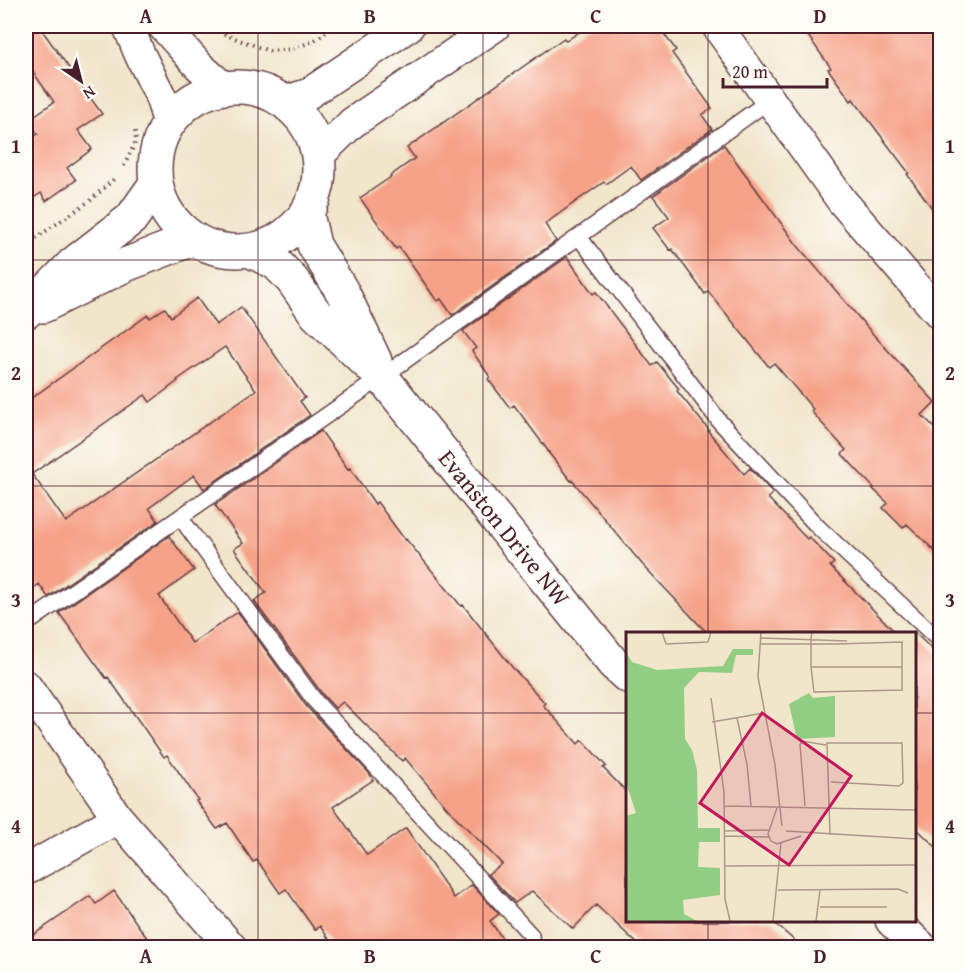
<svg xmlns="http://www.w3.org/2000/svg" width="966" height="973" font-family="'Gentium Book Plus',serif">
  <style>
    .building { fill: #f6a288; fill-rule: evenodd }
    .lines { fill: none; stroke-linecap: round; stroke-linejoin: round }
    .service-casing { stroke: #633d43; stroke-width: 18 }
    .minor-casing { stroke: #633d43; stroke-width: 33 }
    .tertiary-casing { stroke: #633d43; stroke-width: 36 }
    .path { stroke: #633d43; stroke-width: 4; stroke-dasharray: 1.5 4.5; stroke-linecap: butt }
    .service { stroke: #fff; stroke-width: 15 }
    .minor { stroke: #fff; stroke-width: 30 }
    .tertiary { stroke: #fff; stroke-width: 33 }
    .grid { fill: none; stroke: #4a1f2b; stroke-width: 1.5; stroke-opacity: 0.55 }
    .labels { text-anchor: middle; stroke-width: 6; stroke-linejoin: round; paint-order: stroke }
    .street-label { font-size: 24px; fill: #4a1f2b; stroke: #fdfcf7 }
    .inset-road { fill: none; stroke: #ae968a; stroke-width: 1.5 }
    .view { fill: #c2185b; fill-opacity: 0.15; stroke: #c2185b; stroke-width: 3 }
    .inset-edge { fill: none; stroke: #4a1f2b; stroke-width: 3 }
    .neatline { fill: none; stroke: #4a1f2b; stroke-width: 2 }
    .grid-label { font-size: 20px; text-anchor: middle; font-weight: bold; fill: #4a1f2b }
  </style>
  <rect width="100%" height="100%" fill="#fdfcf7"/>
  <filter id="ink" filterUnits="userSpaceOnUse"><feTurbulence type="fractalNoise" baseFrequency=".0167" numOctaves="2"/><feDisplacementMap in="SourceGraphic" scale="12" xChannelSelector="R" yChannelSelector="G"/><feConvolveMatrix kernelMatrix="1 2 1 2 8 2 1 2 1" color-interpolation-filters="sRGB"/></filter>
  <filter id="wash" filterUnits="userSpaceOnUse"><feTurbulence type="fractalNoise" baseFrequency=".008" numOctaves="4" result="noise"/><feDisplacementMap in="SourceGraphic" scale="24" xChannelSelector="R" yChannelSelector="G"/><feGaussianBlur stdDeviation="1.35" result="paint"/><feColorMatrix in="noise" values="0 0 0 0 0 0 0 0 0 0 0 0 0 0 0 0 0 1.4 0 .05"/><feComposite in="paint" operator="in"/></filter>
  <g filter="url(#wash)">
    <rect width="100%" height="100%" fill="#f1e5ca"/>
    <g id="blocks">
      <path class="building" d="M 26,26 L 39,26 L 102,114 L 78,130 L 92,149 L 67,168 L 76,180 L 46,201 L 41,193 L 26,203 L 26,143 L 38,134 L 28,120 L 54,102 L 26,62 Z
        M 588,26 L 658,26 L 676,50 L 672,53 L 712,108 L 702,115 L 712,129 L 641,180 L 631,166 L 606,184 L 604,182 L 578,200 L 545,224 L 556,241 L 452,315 L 441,299 L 437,301 L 399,247 L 396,249 L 360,198 L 391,177 L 390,176 L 415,158 L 407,148 L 564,38 L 566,41 Z
        M 801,26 L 927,26 L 940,44 L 940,219 L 907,174 L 909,173 L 853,99 L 851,101 L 828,69 L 831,68 Z
        M 724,145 L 797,245 L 872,333 L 935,402 L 922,415 L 940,433 L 940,556 L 907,524 L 903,528 L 883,508 L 888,503 L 873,489 L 874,488 L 842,454 L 846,450 L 811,411 L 813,409 L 774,363 L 769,367 L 708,291 L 705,294 L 672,249 L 670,250 L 653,228 L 669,217 L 653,196 Z
        M 567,257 L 593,294 L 596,292 L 652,366 L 657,362 L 679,389 L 677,391 L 709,430 L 708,431 L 744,474 L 750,468 L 773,493 L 768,498 L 807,539 L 809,537 L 834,563 L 830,566 L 897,634 L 708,634 L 642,564 L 572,480 L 571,481 L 548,452 L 549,452 L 514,405 L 510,408 L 488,379 L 490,377 L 472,351 L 476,348 L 463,331 Z
        M 197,298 L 216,325 L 241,307 L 305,398 L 300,401 L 310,415 L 204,489 L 194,475 L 149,508 L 158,521 L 48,597 L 39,584 L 26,594 L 26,402 L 148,315 L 150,318 L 165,308 L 171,317 ZM 225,347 L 256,390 L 66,522 L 32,474 L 145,395 L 150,402 L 178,381 L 177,380 Z
        M 321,431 L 348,469 L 350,468 L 375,504 L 377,502 L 405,540 L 406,539 L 461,606 L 463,605 L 512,667 L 545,703 L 543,705 L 578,744 L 582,740 L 606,766 L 603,768 L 627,792 L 627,921 L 772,921 L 803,948 L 642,948 L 596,905 L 573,929 L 532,891 L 515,903 L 488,874 L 502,864 L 448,809 L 405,758 L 402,761 L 343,702 L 335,708 L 323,695 L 254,601 L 266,593 L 234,549 L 243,543 L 215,505 Z
        M 169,536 L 194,570 L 159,596 L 192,643 L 238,612 L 307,707 L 369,773 L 373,780 L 333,807 L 367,855 L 406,828 L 454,898 L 472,885 L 499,914 L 490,921 L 509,948 L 335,948 L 320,926 L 315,930 L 286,889 L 280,893 L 257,860 L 253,862 L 227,823 L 217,829 L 196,801 L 198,800 L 167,755 L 164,757 L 108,677 L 106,678 L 59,613 Z
        M 914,632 L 940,657 L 940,851 L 914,826 Z
        M 114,891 L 154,948 L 26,948 L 26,940 L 90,896 L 96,904 Z"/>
    </g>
  </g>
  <g filter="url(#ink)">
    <use href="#blocks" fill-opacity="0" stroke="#633d43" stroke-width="1.5"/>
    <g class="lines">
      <g class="service-casing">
        <path id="service" d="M 579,237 L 720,422 L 819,528 L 940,641
          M 180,517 L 315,701 L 531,935 L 532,948
          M 26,624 L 382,377 L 770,100"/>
      </g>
      <g class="minor-casing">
        <path id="minor" d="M 128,26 L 140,55 L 160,95 L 168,122
          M 163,26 L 199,66 L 223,87
          M 717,26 L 842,201 L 923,295 L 940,314
          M 286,101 L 308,94 L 409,26
          M 319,155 L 352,123 L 495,26
          M 26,686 L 118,818 L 232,948
          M 26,870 L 118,818"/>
      </g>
      <g class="tertiary-casing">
        <path id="tertiary" d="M155 169a82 82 0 1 1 164 0a82 82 0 1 1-164 0Z
          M 307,214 L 314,245 L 343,293 L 375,361
          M 251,251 L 276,263 L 293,281 L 316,314 L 382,377 L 613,663 L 627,676
          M 43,306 L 125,265 L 192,239
          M 26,312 L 73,264 L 131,219 L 155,185
          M 892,920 L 921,948"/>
      </g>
      <path class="path" d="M 215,26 L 226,35 L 269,51 L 293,49 L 313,41 L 336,26
        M 124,166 L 136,141 L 135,131
        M 26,245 L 91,200 L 116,177"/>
      <use href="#service" class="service"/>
      <use href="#minor" class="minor"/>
      <use href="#tertiary" class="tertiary"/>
    </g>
  </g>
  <path class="grid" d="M 258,26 L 258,948M 483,26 L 483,948M 708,26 L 708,634M 26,260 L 940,260M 26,486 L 940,486M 26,713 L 627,713M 914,713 L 940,713M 708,920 L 708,948"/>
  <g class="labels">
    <g class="street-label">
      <text transform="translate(504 528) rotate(51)" y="8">Evanston Drive NW</text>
    </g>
  </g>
  <g transform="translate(626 632)">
    <rect width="290" height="290" fill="#f1e5ca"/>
    <path d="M 107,17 L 127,17 L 127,23 L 110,23 L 106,41 L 73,40 L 58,56 L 59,107 L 66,118 L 71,138 L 72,196 L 94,196 L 94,210 L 73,210 L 72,235 L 94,236 L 94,263 L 57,268 L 58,282 L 71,289 L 0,289 L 0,184 L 10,181 L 0,150 L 0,20 L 6,30 L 31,38 L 97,34 ZM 183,61 L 187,66 L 209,64 L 209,105 L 171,107 L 163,72 Z" fill="#91cd82"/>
    <path class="inset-road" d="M 36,0 L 40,12 L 82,10 L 85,0M 135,0 L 132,45 L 149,133 L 156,194M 134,6 L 221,9M 134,12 L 211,12 L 276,10 L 276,58 L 188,60 L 185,35 L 185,6 L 186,0M 185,35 L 276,35M 85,66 L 98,160 L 99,267 L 104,289M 111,86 L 121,132 L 125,174M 86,90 L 138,81M 98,174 L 290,178M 179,174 L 174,113 L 176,109 L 200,113M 151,176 L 142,202 L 145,209 L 151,212 L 175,204M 98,199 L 143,198M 160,199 L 290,207M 204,203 L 201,111 L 276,111 L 277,151 L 273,154 L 205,150M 98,204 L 143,205M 99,234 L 290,233M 152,258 L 272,257 L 282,261M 194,275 L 261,275M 147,289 L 155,211M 190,289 L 194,258"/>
    <path class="view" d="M 136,81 L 225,144 L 163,233 L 74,171 Z"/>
    <rect width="290" height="290" class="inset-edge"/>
  </g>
  <rect width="966" height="973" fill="none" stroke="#fdfcf7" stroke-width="66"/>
  <g transform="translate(81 81) rotate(145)" stroke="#fdfcf7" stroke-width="4.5" paint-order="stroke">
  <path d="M0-4.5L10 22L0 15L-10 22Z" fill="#4a1f2b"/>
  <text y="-9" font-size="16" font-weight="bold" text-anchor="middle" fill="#4a1f2b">N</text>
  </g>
  <path d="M723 78v9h104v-9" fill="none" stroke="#4a1f2b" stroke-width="3"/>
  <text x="732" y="78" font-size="18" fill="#4a1f2b" stroke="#fdfcf7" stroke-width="4.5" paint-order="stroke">20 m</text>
  <rect x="33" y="33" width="900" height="907" class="neatline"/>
  <g class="grid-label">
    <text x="146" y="23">A</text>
    <text x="370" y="23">B</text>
    <text x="596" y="23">C</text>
    <text x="820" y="23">D</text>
    <text x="16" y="153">1</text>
    <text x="950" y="153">1</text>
    <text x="16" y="380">2</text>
    <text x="950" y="380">2</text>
    <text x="16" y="607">3</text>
    <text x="950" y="607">3</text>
    <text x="16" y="833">4</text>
    <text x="950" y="833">4</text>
    <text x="146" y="963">A</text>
    <text x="370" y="963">B</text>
    <text x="596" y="963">C</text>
    <text x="820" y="963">D</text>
  </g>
</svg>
